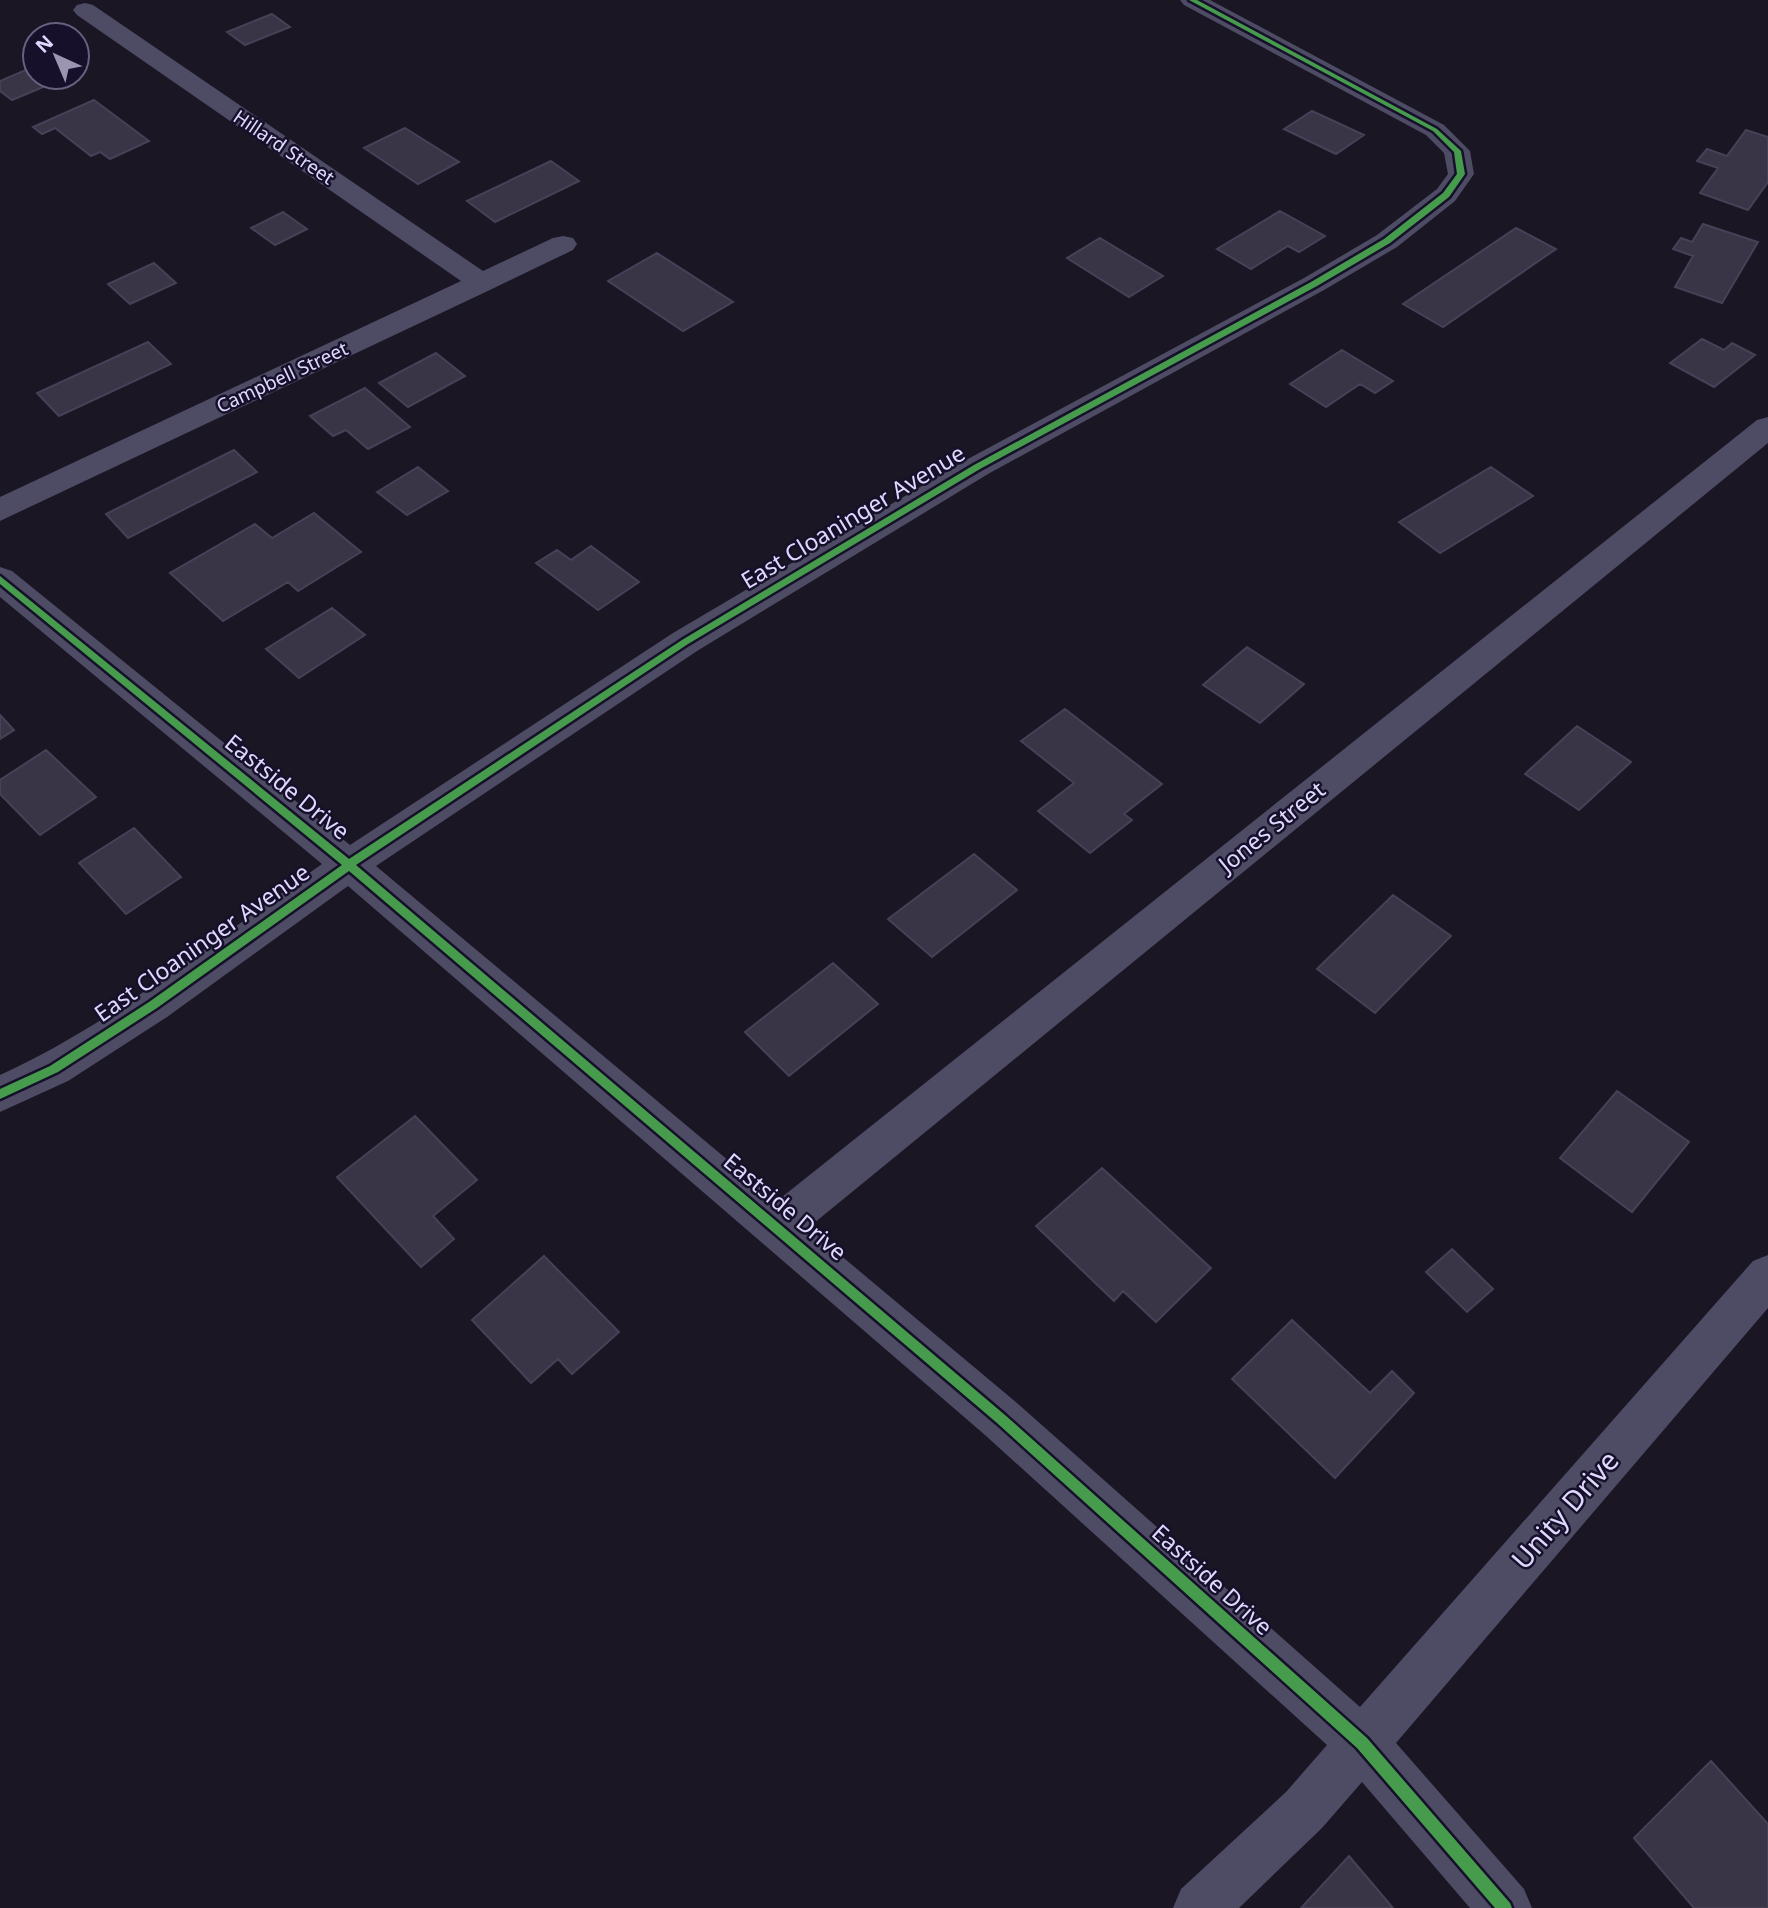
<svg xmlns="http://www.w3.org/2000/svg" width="1768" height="1908" font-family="'Noto Sans',sans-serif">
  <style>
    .building { fill: #393446; stroke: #474158; stroke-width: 2 }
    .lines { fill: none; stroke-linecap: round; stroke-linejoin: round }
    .minor { fill: #4e4b65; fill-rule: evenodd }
    .cycleway-casing { stroke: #16102a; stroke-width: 5 }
    .cycleway { fill: #469c4c; fill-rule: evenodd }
    .labels { text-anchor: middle; stroke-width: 5; stroke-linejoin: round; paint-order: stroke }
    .far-street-label { font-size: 19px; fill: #e0d9ff; stroke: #16102a }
    .street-label { font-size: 23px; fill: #e0d9ff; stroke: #16102a }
    .near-street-label { font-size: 28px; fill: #e0d9ff; stroke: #16102a }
  </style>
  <rect width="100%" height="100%" fill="#1a1624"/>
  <path class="building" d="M 272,14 L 290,27 L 245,45 L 227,32 Z
    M 35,66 L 35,77 L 56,77 L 60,80 L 12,100 L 0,91 L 0,81 Z
    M 94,100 L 149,141 L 110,159 L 100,152 L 91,156 L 55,128 L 42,134 L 33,127 Z
    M 1312,111 L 1364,135 L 1336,154 L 1284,129 Z
    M 405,128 L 459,162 L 418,184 L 364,148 Z
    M 1746,130 L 1768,137 L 1768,182 L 1748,210 L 1700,193 L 1718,168 L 1697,161 L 1707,149 L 1727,156 Z
    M 551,161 L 579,181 L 495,222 L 467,201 Z
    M 1280,211 L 1325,236 L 1299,252 L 1288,246 L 1251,269 L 1217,249 Z
    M 283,212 L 307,229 L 275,245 L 251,228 Z
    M 1703,224 L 1758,242 L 1722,303 L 1675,287 L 1693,256 L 1673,249 L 1681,238 L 1692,242 Z
    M 1516,228 L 1556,249 L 1443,327 L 1403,304 Z
    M 1100,238 L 1163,276 L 1129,297 L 1067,258 Z
    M 657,253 L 733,302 L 683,331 L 608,281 Z
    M 154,263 L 176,283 L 130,304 L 108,284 Z
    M 1702,339 L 1724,350 L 1732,343 L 1755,355 L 1714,387 L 1670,363 Z
    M 148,342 L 171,364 L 59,416 L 37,393 Z
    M 1342,350 L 1393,381 L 1375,393 L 1360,384 L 1326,407 L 1290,384 Z
    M 436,353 L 465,376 L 408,407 L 379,383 Z
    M 365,388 L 410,427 L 368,449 L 346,430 L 333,436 L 310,416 Z
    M 234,450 L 257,472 L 128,538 L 106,514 Z
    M 418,467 L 448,491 L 407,515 L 377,492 Z
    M 1491,467 L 1533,496 L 1440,553 L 1399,522 Z
    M 314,513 L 361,552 L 298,591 L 288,582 L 223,621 L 170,573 L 255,524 L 272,538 Z
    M 591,546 L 639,582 L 598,610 L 536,563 L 557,550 L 571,560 Z
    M 332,608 L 365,635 L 299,678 L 266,649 Z
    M 1247,647 L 1304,684 L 1260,723 L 1203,685 Z
    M 1065,709 L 1162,784 L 1124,814 L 1132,820 L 1090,853 L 1038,811 L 1074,783 L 1021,741 Z
    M 0,715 L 14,730 L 0,739 Z
    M 1577,726 L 1631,762 L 1579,810 L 1525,774 Z
    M 46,750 L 96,797 L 40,835 L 0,794 L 0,780 Z
    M 134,828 L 181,877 L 126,914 L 79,863 Z
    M 974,854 L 1017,890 L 932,957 L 888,919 Z
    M 1393,895 L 1451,936 L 1375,1013 L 1317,969 Z
    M 833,963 L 878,1004 L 789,1076 L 745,1032 Z
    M 1617,1091 L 1689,1142 L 1632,1212 L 1560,1158 Z
    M 415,1116 L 477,1180 L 433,1216 L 454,1239 L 421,1267 L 337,1177 Z
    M 1102,1168 L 1211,1268 L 1156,1322 L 1123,1291 L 1114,1301 L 1036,1226 Z
    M 1452,1249 L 1493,1289 L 1467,1312 L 1426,1272 Z
    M 544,1256 L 619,1332 L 572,1374 L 558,1359 L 531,1383 L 472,1320 Z
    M 1292,1320 L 1370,1393 L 1392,1371 L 1414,1393 L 1335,1478 L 1232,1379 Z
    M 1711,1761 L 1768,1824 L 1768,1908 L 1694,1908 L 1634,1838 Z
    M 1349,1856 L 1393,1908 L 1301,1908 Z"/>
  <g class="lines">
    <path class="minor" d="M 1180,0 L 1210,0 L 1444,125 L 1470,151 L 1474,174 L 1455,201 L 1397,247 L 1324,290 L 988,474 L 697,651 L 376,866 L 777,1201 L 1757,420 L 1768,417 L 1768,443 L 808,1228 L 1017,1403 L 1360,1707 L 1753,1261 L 1768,1255 L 1768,1308 L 1396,1743 L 1524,1889 L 1532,1908 L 1470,1908 L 1362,1782 L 1322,1828 L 1239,1908 L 1173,1908 L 1181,1889 L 1286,1792 L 1327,1745 L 985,1435 L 348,886 L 167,1017 L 68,1081 L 0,1112 L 0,1075 C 116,1022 218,937 322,864 L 0,597 L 0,567 L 12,571 L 350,845 L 673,633 L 966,460 L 1304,278 L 1377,235 L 1437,189 L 1448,174 L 1444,153 L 1426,135 L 1184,5 Z
      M 85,3 L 93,5 L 483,271 L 553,238 L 563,236 L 573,238 L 577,244 L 573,250 L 492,289 L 0,521 L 0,497 L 461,281 L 77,15 L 73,10 L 77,5 Z"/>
    <g class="cycleway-casing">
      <path id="cycleway" d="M 1189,0 L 1197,0 L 1437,129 L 1461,151 L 1465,174 L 1449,197 L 1390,243 L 1317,286 L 980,469 L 688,644 L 356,865 L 1005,1415 L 1367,1738 L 1510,1903 L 1512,1908 L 1495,1908 L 1357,1748 L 997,1423 L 349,871 L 157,1008 L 58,1072 L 0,1099 L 0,1089 L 50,1066 L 149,1002 L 342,865 L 0,584 L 0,576 L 349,859 L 682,640 L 974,465 L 1311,282 L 1384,239 L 1443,193 L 1457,174 L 1454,152 L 1433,131 Z"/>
    </g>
    <use href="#cycleway" class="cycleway"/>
  </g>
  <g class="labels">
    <g class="far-street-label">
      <text transform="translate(284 147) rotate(34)" y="7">Hillard Street</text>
      <text transform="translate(282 377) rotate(-25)" y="7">Campbell Street</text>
    </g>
    <g class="street-label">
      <text transform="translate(853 517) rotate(-31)" y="8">East Cloaninger Avenue</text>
      <text transform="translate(287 787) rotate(39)" y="8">Eastside Drive</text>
      <text transform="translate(1272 827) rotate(-39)" y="8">Jones Street</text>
      <text transform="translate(202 943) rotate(-35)" y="8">East Cloaninger Avenue</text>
      <text transform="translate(785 1207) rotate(40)" y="8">Eastside Drive</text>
      <text transform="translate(1212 1580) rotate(42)" y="8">Eastside Drive</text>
    </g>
    <g class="near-street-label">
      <text transform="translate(1565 1510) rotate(-49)" y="10">Unity Drive</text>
    </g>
  </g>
  <g transform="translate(56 56) rotate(316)"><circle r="33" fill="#16102a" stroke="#67607f" stroke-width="2"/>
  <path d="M0-5L12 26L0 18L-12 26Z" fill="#9b95b2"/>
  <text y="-10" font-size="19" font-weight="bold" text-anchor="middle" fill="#e0d9ff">N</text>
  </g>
</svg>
